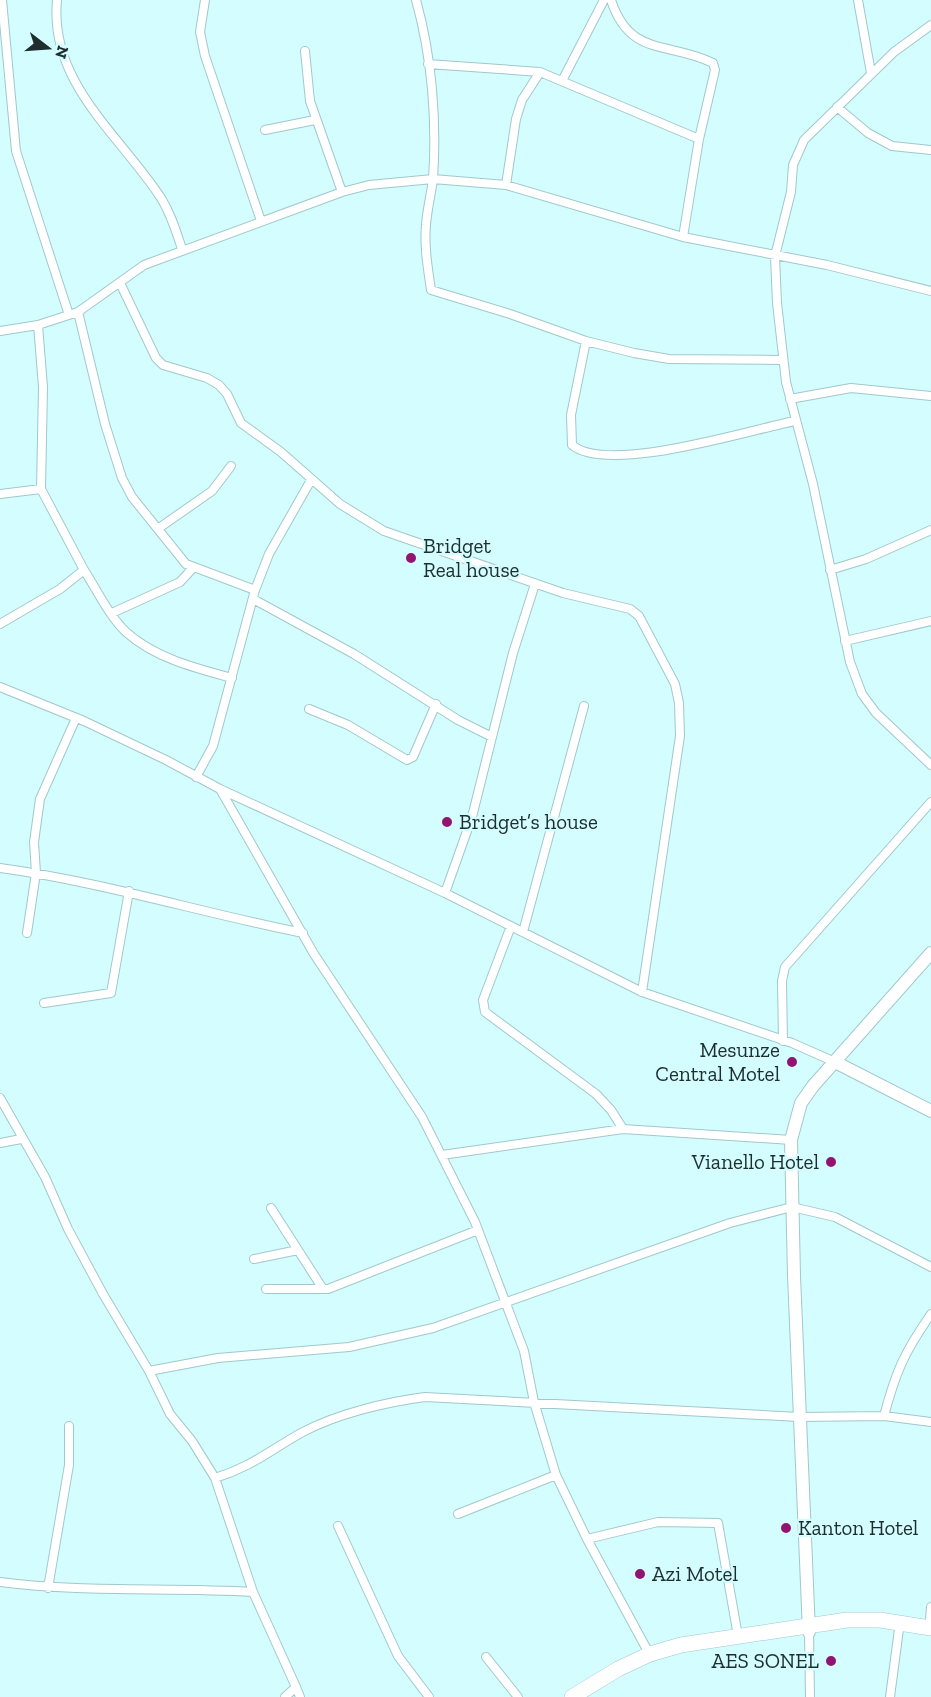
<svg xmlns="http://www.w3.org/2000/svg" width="931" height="1697" font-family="'Zilla Slab',serif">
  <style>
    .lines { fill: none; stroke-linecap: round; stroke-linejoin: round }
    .street-casing { stroke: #a1c8ca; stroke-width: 10 }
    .secondary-casing { stroke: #a1c8ca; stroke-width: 14 }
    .highway-casing { stroke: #a1c8ca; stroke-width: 16 }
    .street { stroke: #fff; stroke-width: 8 }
    .secondary { stroke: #fff; stroke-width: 12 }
    .highway { stroke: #fff; stroke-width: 15 }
    .poi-dot { fill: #921470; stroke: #d4fdff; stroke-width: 2 }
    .labels { text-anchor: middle; stroke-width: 4.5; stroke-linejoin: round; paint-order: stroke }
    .poi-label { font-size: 21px; fill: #1e2e2e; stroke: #d4fdff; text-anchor: start }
  </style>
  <rect width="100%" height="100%" fill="#d4fdff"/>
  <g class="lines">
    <g class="street-casing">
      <path id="street" d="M 2,0 L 16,151 L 69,315
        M 57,0 C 49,83 120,135 161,198 C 171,214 176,231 182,249
        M 205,0 L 200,32 L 205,56 L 261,221
        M 416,0 C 432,57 437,121 433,179 C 431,195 427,210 426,225 C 424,247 428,269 431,290 L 510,314 L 586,341 L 634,353 L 669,359 L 782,360
        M 611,0 C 630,58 669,41 713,63 L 715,70 L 699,139 L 683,237
        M 858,0 L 871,73
        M 931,25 L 894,52 L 804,140 L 793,165 L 791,192 L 775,256 L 777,303 L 786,382 L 813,484 L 850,662 L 862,694 L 876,713 L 931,765
        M 305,51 L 310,101 L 342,192
        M 428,64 L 540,72 L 699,139
        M 563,79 L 604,0
        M 837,107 L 868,133 L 892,146 L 931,150
        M 265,130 L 315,120
        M 506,185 L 516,119 L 522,100 L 540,72
        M 120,283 L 156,358 L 163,365 L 207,378 L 219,385 L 227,394 L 241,423 L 281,452 L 340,504 L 384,531 L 563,593 L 630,609 L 639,616 L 675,684 L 679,703 L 680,736 L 642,992
        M 78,312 L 105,424 L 122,478 L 132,497 L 186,564 L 255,590
        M 0,331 L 38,325 L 78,312 L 144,265 L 342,192 L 369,185 L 433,179 L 506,185 L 683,237 L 827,265 L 931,291
        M 586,341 L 571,415 L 572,445 C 608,475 749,430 795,421
        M 790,399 L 851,388 L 931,396
        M 0,494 L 41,489 L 43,387 L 38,325
        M 159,528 L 212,491 L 231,466
        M 84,570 C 97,590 109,616 126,632 C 155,658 195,668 232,678
        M 830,570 L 866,559 L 931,530
        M 253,599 L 354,654 L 458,720 L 492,737
        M 112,613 L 180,582 L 193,568
        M 0,624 L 60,589 L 84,570 L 41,489
        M 845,641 L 931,621
        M 0,687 L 84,721 L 166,760 L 220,789 L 445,893 L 642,992 L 792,1043 L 835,1062
        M 309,709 L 348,725 L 407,760 L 413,757 L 436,704
        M 196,777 L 213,746 L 255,590 L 269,554 L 311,480
        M 220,789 L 314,954 L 422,1117 L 475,1222 L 524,1351 L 534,1402 L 556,1475 L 587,1539 L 651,1657
        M 0,868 C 103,882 202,913 303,933
        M 445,893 L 472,817 L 513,653 L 535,584
        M 511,926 L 483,1000 L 485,1012 L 596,1094 L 611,1110 L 623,1129
        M 523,932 L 584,706
        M 27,933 L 36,873 L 34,842 L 40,799 L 76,718
        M 44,1003 L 111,993 L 129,891
        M 783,1041 L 782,981 L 785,967 L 931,802
        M 0,1098 L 45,1177 L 68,1229 L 103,1294 L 149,1371 L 170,1414 L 192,1441 L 215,1478 L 253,1592 L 296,1687
        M 0,1143 L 21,1139
        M 442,1155 L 623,1129 L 791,1140
        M 271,1208 L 323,1289
        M 254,1259 L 298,1250
        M 266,1289 L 328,1289 L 478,1230
        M 149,1371 L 218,1358 L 349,1347 L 433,1328 L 730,1223 L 792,1207 L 835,1217 L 931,1267
        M 884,1416 C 896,1371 904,1353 931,1314
        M 215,1478 C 251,1467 269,1451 301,1433 C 336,1414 386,1402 425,1397 L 799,1417 L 884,1416 L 931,1422
        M 458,1514 L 556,1475
        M 338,1526 L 398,1656 L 429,1697
        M 587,1539 L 658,1522 L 718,1523 L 738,1636
        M 0,1582 C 83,1593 169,1587 253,1592
        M 48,1588 L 69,1465 L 69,1426
        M 929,1630 L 931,1607
        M 809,1632 L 810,1697
        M 486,1657 L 518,1697
        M 285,1697 L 296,1687 L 300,1697
        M 890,1697 L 899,1629"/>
    </g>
    <g class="secondary-casing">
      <path id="secondary" d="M 835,1062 L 931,1111
        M 809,1632 L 794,1276 L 791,1140 L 801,1103 L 813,1086 L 931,953"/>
    </g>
    <g class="highway-casing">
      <path id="highway" d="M 572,1697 L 618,1669 L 650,1654 L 681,1645 L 847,1620 L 880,1620 L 931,1628"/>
    </g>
    <use href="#street" class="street"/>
    <use href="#secondary" class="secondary"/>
    <use href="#highway" class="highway"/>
  </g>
  <g class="poi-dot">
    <circle cx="411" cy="558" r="6"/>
    <circle cx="447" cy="822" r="6"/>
    <circle cx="792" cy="1062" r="6"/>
    <circle cx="831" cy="1162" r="6"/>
    <circle cx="786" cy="1528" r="6"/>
    <circle cx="640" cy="1574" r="6"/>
    <circle cx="831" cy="1661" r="6"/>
  </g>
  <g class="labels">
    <g class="poi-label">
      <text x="423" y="553">Bridget<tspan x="423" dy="24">Real house</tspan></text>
      <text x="459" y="829">Bridget’s house</text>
      <text x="780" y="1057" text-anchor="end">Mesunze<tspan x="780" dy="24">Central Motel</tspan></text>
      <text x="819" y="1169" text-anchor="end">Vianello Hotel</text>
      <text x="798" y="1535">Kanton Hotel</text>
      <text x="652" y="1581">Azi Motel</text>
      <text x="819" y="1668" text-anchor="end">AES SONEL</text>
    </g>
  </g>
  <g transform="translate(48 48) rotate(107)" stroke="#d4fdff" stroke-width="4.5" paint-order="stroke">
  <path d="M0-4.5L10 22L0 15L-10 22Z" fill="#1e2e2e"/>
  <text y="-9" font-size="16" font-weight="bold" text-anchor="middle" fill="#1e2e2e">N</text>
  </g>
</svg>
